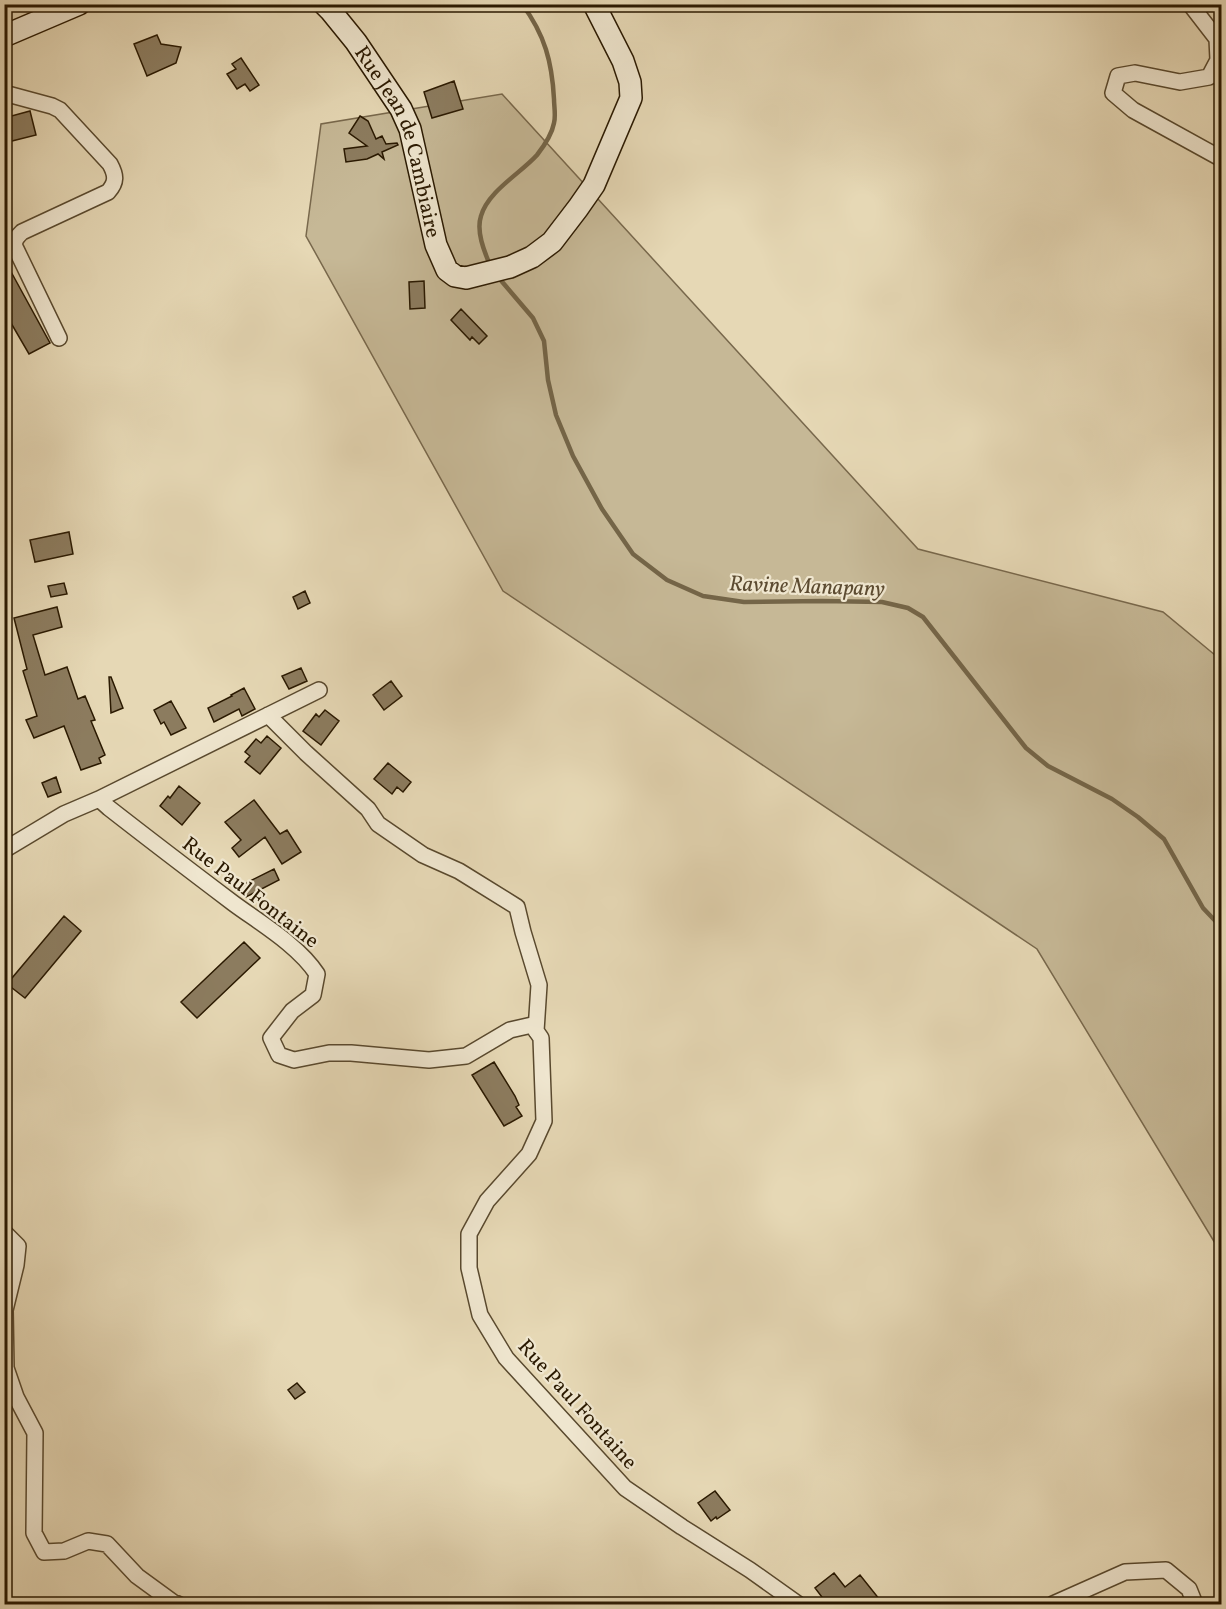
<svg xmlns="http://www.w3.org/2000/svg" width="1226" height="1609" font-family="Vollkorn,serif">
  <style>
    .green { fill: #c6b896; stroke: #78684c; stroke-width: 1.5 }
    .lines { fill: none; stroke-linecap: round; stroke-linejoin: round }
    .stream { stroke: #746548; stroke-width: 4.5 }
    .building { fill: #8c7c5f; stroke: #2a1901; stroke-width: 1.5 }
    .minor-casing { stroke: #59492e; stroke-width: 18 }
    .secondary-casing { stroke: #2a1901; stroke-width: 24 }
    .minor { stroke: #efe6cf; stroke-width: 15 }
    .secondary { stroke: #efe6cf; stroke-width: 21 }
    .labels { text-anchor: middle; stroke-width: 4.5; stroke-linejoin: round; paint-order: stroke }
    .street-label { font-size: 21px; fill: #2a1901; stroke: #efe6cf }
    .water-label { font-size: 22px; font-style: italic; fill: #5c4b31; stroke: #efe6cf }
  </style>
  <rect width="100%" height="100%" fill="#e6d8b5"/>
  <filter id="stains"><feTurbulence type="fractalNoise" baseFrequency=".00333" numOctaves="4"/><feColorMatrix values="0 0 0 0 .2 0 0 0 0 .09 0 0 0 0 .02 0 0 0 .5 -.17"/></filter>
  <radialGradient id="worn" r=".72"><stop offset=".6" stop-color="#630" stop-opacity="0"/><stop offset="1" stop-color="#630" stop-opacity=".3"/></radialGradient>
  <path class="green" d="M 502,94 L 918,549 L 1163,612 L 1221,660 L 1221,1253 L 1037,949 L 503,591 L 306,236 L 321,124 Z"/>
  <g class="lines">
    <path class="stream" d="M 490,265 C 484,251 476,231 481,216 C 488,191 521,173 537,155 C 544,146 552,134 554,123 C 556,115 554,107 554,99 C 552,62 545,35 522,4
      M 498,277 L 533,318 L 544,341 L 548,380 L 556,415 L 573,456 L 602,509 L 633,554 L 667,580 L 703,596 L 744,602 L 822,601 L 882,602 L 908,608 L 923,617 L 1026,748 L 1048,766 L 1112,799 L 1138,817 L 1164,839 L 1203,908 L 1222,928"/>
  </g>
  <path class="building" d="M 157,35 L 161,44 L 181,47 L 176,63 L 147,76 L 134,44 Z
    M 241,58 L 259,85 L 250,91 L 245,84 L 237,89 L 227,74 L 236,69 L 232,64 Z
    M 454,81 L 463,109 L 432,118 L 424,92 Z
    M 30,111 L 36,135 L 4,143 L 4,118 Z
    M 360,116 L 368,121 L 376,139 L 382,136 L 386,144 L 397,143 L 398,145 L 382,152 L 384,159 L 378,154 L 367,159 L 346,162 L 344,149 L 367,146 L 349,133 Z
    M 4,259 L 50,343 L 29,354 L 4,311 Z
    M 424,281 L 425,308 L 410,309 L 409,282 Z
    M 461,309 L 487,336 L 479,344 L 472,337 L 470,340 L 451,320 Z
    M 69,532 L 73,554 L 35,562 L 30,540 Z
    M 64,583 L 67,594 L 51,597 L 48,586 Z
    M 305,591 L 310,603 L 298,609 L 293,597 Z
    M 57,607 L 62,627 L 33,635 L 45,675 L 67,667 L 78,699 L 85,696 L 95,720 L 91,721 L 105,755 L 99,758 L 101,763 L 81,770 L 64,726 L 34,738 L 26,720 L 37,716 L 23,671 L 27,669 L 14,618 Z
    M 301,668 L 307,681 L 289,689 L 282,676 Z
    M 109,677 L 111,677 L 123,708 L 111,713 Z
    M 391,681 L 402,696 L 384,710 L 373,695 Z
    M 244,688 L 255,709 L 242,716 L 239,709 L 214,722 L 208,708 L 232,696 L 231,695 Z
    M 171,701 L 186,728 L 171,735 L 164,722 L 161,724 L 154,710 Z
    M 325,710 L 339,721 L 321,745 L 303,731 L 316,714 L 319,717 Z
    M 267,736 L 281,748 L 260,774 L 245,762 L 250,756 L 245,752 L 256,739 L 261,743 Z
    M 388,763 L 411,782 L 403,792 L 397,787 L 392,794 L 374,779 Z
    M 56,777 L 61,792 L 48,797 L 42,783 Z
    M 179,786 L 200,803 L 182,825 L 160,806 L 168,796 L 170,798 Z
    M 254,800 L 280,834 L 287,830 L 301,852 L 282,864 L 265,837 L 239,857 L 232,848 L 241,840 L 225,822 Z
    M 274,869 L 279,880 L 246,897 L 240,893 L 240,886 Z
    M 64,916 L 81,931 L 25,998 L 7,984 Z
    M 244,942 L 260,958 L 197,1018 L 181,1002 Z
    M 494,1062 L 515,1096 L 519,1105 L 516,1107 L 522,1116 L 504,1126 L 472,1075 Z
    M 297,1383 L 305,1392 L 295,1399 L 288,1390 Z
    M 715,1491 L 730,1510 L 717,1519 L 716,1517 L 711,1521 L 698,1503 Z
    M 834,1573 L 845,1587 L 860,1575 L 884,1605 L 828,1605 L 815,1588 Z"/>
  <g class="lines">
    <g class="minor-casing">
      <path id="minor" d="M 1190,4 L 1217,39 L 1218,60 L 1209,77 L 1180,82 L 1135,73 L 1118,76 L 1113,93 L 1133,110 L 1222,159
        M 4,93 L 52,106 L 60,110 L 110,164 C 116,175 117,182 108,192 L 22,232 C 17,237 12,242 16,249 L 59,338
        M 268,715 L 306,753 L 368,809 L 378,824 L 423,855 L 459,871 L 517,907 L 523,932 L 539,985 L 536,1031
        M 99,799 L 319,690
        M 4,850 L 64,814 L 99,799 L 109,808 C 150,840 192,872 233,903 C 260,923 298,945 317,974 L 313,995 L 292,1011 L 271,1038 L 279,1055 L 294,1060 L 329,1053 L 351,1053 L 429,1060 L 466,1056 L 510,1030 L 532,1025 L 541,1038 L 544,1121 L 529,1154 L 487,1201 L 469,1234 L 469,1268 L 480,1315 L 506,1358 L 625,1488 L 682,1527 L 750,1570 L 798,1604
        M 4,1232 L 18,1246 L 16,1265 L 5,1310 L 6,1368 L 16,1397 L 35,1433 L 34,1533 L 44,1552 L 64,1551 L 88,1541 L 107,1544 L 137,1576 L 174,1603 L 178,1604
        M 1053,1604 L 1125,1572 L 1166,1570 L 1189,1589 L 1195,1604"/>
    </g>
    <g class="secondary-casing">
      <g id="secondary">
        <path id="s1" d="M 324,4 L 330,10 L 356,42 L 401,109 L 410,129 L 436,245 L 447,270 L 455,276 L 466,278 L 510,267 L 532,257 L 552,242 L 578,208 L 594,185 L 631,98 L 630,82 L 623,61 L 594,4"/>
        <path d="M 4,36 L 79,4"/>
      </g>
    </g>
    <use href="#minor" class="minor"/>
    <use href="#secondary" class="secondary"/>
  </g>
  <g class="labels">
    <g class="street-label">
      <text dy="7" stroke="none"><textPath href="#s1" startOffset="160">Rue Jean de Cambiaire</textPath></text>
      <text transform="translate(251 892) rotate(38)" y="7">Rue Paul Fontaine</text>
      <text transform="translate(578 1404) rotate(48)" y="7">Rue Paul Fontaine</text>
    </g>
    <g class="water-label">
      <text transform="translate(807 585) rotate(2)" y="8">Ravine Manapany</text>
    </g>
  </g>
  <rect width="1226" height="1609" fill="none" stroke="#e6d8b5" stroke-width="24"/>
  <rect x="6" y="6" width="1214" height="1597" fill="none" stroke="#2a1901" stroke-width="3"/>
  <rect x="12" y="12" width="1202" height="1585" fill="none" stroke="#2a1901" stroke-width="1.5"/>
  <rect width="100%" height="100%" filter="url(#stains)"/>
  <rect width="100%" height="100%" fill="url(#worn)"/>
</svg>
